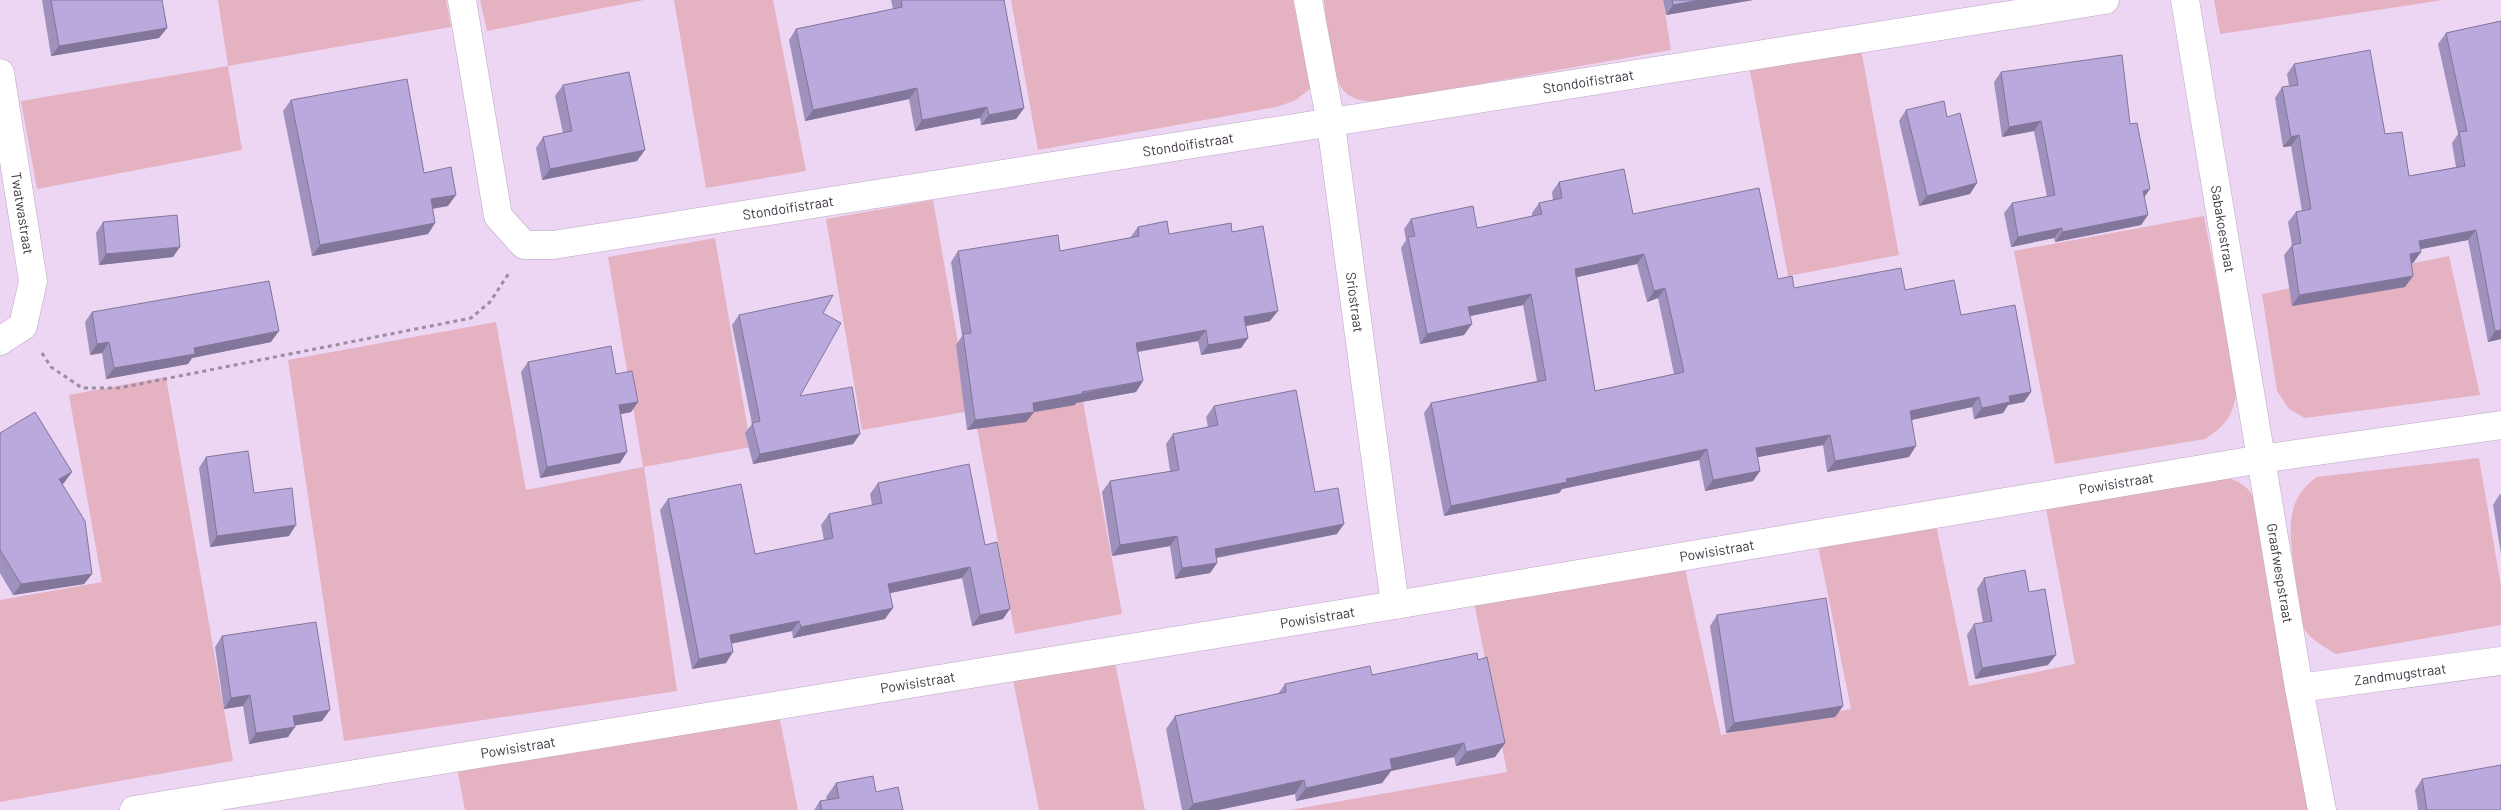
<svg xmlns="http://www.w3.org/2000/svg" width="2501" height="810" font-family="Barlow,sans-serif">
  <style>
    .green { fill: #e5b2c2 }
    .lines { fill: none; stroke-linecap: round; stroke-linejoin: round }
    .minor-casing { stroke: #bca5c2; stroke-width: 29 }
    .path { stroke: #9c8ba1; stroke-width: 3; stroke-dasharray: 4 4; stroke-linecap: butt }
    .minor { stroke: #fff; stroke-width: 28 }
    .wall { fill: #9f91bd; fill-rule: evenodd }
    .shaded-wall { fill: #82769a }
    .building { fill: #b9a9dc; stroke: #82769a; fill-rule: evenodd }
    .labels { text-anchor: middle; stroke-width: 4; stroke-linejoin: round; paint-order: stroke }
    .street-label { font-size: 14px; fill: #403743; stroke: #edd5f4 }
  </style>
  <rect width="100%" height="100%" fill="#edd5f4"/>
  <path class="green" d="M 218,0 L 446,0 L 451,27 L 228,66 L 242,150 L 37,189 L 21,101 L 228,66 Z
    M 480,0 L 644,0 L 487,31 Z
    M 674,0 L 773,0 L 806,171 L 706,188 Z
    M 1011,0 L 1293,0 L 1310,89 L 1294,101 L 1276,107 L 1038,150 Z
    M 1324,0 L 1663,0 L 1671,50 L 1377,102 C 1366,101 1356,101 1347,94 C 1330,81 1327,22 1324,0 Z
    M 2214,0 L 2443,0 L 2220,34 Z
    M 1861,49 L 1899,255 L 1788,276 L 1750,71 Z
    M 933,200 L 970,411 L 862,430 L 826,219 Z
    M 2204,216 L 2237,389 C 2233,416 2227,424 2205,439 L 2055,464 L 2014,251 Z
    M 715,238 L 751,447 L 644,467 L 677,691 L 344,741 L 288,360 L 496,322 L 526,490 L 643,467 L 608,257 Z
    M 2449,256 L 2480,395 L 2305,418 L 2289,409 L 2277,391 L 2262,294 Z
    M 166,377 L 233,761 L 0,802 L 0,600 L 102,582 L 69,395 Z
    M 1082,396 L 1122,614 L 1015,634 L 975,417 Z
    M 2479,458 L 2501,586 L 2501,625 L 2336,654 C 2323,646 2305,637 2300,621 C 2296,610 2297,594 2296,583 C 2292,543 2279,503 2317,477 Z
    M 2212,475 C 2236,479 2246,482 2258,504 L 2313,810 L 1290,810 L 1507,772 L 1473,597 L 1683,560 L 1721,735 L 1851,709 L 1817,541 L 1935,520 L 1969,686 L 2075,664 L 2045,503 Z
    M 1114,658 L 1145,810 L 1039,810 L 1013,680 Z
    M 779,715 L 798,810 L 465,810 L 456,763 Z"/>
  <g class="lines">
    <g class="minor-casing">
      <g id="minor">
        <path id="s1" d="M 462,0 L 498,216 L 524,245 L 553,245 L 2105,0"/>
        <path id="s2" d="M 1308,0 L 1331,124 L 1395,605"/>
        <path id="s3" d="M 2185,0 L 2299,688 L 2322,810"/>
        <path id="s4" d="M 0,73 L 33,281 L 23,326 L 0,341"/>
        <path id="s5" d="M 2299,688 L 2501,661"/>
        <path id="s6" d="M 134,810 L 1395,605 L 2261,459 L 2501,425"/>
      </g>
    </g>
    <path class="path" d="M 42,353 L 51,367 L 82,388 L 119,388 L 471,318 L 490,302 L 509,273"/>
    <use href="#minor" class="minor"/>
  </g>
  <path class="wall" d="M 42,0 L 162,0 L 167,28 L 159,38 L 51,56 Z
    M 891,0 L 1004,0 L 1024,108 L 1016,119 L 981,125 L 980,118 L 915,131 L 909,99 L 805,121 L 789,40 L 796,29 L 893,9 Z
    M 1663,0 L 1753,0 L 1666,15 Z
    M 2501,21 L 2501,339 L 2488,342 L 2468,240 L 2420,249 L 2421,252 L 2413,263 L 2411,263 L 2405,287 L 2292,306 L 2284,255 L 2292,245 L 2288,222 L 2296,212 L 2302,211 L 2291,146 L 2283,147 L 2275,98 L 2282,87 L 2289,86 L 2287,74 L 2294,64 L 2385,134 L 2409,176 L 2456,167 L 2452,143 L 2458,134 L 2438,44 L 2446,33 Z
    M 2001,72 L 2130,124 L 2148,215 L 2141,225 L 2055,242 L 2054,238 L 2011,247 L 2004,213 L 2012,203 L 2047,197 L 2034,131 L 2002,137 L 1994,82 Z
    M 563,85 L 637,161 L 542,180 L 536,148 L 543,137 L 563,133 L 555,96 Z
    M 291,100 L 424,173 L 448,206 L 432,209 L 435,223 L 428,234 L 312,256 L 283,111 Z
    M 1906,110 L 1947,117 L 1970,194 L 1919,206 L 1899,121 Z
    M 1559,182 L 1778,279 L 1794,288 L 1905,290 L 1961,315 L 2031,392 L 2024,402 L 2008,405 L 2003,413 L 1974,419 L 1972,407 L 1911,420 L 1909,457 L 1827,472 L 1823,445 L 1757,457 L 1760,471 L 1753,481 L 1705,491 L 1699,460 L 1562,489 L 1559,493 L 1444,516 L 1424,413 L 1431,403 L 1537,381 L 1523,305 L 1470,316 L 1464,335 L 1420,344 L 1401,248 L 1406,240 L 1404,229 L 1411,219 L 1477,228 L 1532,216 L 1532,213 L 1539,203 L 1553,200 L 1552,192 ZM 1637,264 L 1647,302 L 1658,298 L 1674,374 L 1595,391 L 1577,277 Z
    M 103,222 L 173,257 L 99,265 L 96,233 Z
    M 1138,227 L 1169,234 L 1232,232 L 1270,321 L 1246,326 L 1248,338 L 1241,348 L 1201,355 L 1198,341 L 1138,352 L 1136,392 L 1076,403 L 1075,405 L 1034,412 L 1026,422 L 967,430 L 956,345 L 962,336 L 951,262 L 958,251 L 1060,251 L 1130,238 Z
    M 92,312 L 271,342 L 192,358 L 188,364 L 106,379 L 102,353 L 90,355 L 85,322 Z
    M 823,313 L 800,396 L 860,434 L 853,444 L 753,464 L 745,433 L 752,424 L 732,325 L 739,315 Z
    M 528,362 L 616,374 L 638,402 L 631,412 L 621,414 L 620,463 L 540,478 L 521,372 Z
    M 1214,406 L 1315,492 L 1337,534 L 1217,558 L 1217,563 L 1210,573 L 1175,579 L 1170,546 L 1112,556 L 1102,492 L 1110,481 L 1170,471 L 1166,444 L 1173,434 L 1208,427 L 1206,417 Z
    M 0,433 L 64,483 L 62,484 L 92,574 L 84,584 L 13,595 L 0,573 Z
    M 206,457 L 254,493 L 289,536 L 210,547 L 199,468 Z
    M 878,483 L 985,545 L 1003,619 L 972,626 L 962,578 L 890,593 L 885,619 L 793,638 L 792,631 L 731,644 L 726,663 L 692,669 L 660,510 L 668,499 L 755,554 L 824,540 L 821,525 L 829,514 L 872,505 L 870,494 Z
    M 2500,494 L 2501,494 L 2501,554 L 2493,505 Z
    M 1984,578 L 2029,592 L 2048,665 L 1975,679 L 1967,635 L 1974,624 L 1983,623 L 1977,589 Z
    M 1717,615 L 1843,706 L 1835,717 L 1726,733 L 1710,626 Z
    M 222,636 L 322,721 L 295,725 L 288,737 L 249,744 L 243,706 L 224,709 L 215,647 Z
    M 1478,660 L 1505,743 L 1495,757 L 1456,766 L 1454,757 L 1391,771 L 1382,783 L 1296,801 L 1295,794 L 1218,810 L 1182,810 L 1166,729 L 1175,716 L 1278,694 L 1285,684 L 1372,675 Z
    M 2422,779 L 2501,810 L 2418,810 L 2415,790 Z
    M 836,783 L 876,792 L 903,810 L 814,810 L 820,801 L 827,800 L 826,797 Z"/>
  <path class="shaded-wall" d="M 1699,0 L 1753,0 L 1666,15 L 1673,5 Z
    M 167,28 L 159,38 L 51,56 L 59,46 Z
    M 917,88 L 909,99 L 805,121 L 813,110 Z
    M 987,107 L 980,118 L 915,131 L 922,120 Z
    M 1024,108 L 1016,119 L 981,125 L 989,115 Z
    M 2041,121 L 2034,131 L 2002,137 L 2009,127 Z
    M 2299,135 L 2291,146 L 2283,147 L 2291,137 Z
    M 645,150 L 637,161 L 542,180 L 550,169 Z
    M 1977,183 L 1970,194 L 1919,206 L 1927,196 Z
    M 2150,189 L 2143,199 L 2143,191 Z
    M 456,195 L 448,206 L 423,210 L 431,199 Z
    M 2148,215 L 2141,225 L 2055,242 L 2062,232 Z
    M 435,223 L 428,234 L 312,256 L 320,245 Z
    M 2062,228 L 2054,238 L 2011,247 L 2018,237 Z
    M 2476,230 L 2468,240 L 2411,251 L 2419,241 Z
    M 180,247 L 173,257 L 99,265 L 106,254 Z
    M 2421,252 L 2413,263 L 2402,265 L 2410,254 Z
    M 1644,254 L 1637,264 L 1568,279 L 1575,269 Z
    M 2413,276 L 2405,287 L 2292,306 L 2299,295 Z
    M 1665,288 L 1658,298 L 1647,302 L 1654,291 Z
    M 1531,294 L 1523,305 L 1461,318 L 1468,307 Z
    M 1278,311 L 1270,321 L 1237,328 L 1244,317 Z
    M 1472,324 L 1464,335 L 1420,344 L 1427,334 Z
    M 1206,330 L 1198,341 L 1129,353 L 1136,343 Z
    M 2501,330 L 2501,339 L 2488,342 L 2495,331 Z
    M 279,331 L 271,342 L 192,358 L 188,364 L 106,379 L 114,368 L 194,348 Z
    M 1248,338 L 1241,348 L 1201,355 L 1208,345 Z
    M 109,342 L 102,353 L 90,355 L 97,344 Z
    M 1143,381 L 1136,392 L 1076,403 L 1075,405 L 1034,412 L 1026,422 L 967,430 L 975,420 L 1033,403 Z
    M 2031,392 L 2024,402 L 2008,405 L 2003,413 L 1974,419 L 1982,408 L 2009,396 Z
    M 1979,397 L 1972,407 L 1902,422 L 1910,411 Z
    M 638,402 L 631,412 L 612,416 L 619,405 Z
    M 860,434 L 853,444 L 753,464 L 760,454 Z
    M 1830,435 L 1823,445 L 1748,459 L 1756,448 Z
    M 1916,446 L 1909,457 L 1827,472 L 1835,461 Z
    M 1707,449 L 1699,460 L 1562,489 L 1559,493 L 1444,516 L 1451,506 L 1566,479 Z
    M 627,452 L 620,463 L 540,478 L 547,467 Z
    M 1760,471 L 1753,481 L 1705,491 L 1713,480 Z
    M 72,472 L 64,483 L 52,490 L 59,479 Z
    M 1344,524 L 1337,534 L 1208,559 L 1215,549 Z
    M 296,525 L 289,536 L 210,547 L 217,536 Z
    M 1177,536 L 1170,546 L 1112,556 L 1120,545 Z
    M 1217,563 L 1210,573 L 1175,579 L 1182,568 Z
    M 970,567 L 962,578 L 881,595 L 888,584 Z
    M 92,574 L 84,584 L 13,595 L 21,584 Z
    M 893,608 L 885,619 L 793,638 L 801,627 Z
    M 1010,609 L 1003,619 L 972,626 L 980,615 Z
    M 799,621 L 792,631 L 722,645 L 730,635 Z
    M 733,652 L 726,663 L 692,669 L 699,659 Z
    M 2056,655 L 2048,665 L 1975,679 L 1982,668 Z
    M 250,695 L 243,706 L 224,709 L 231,698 Z
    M 1843,706 L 1835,717 L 1726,733 L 1734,723 Z
    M 330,710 L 322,721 L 286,727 L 293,716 Z
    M 295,727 L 288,737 L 249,744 L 256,733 Z
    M 1464,743 L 1454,757 L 1391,771 L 1382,783 L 1296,801 L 1306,788 L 1390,759 Z
    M 1505,743 L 1495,757 L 1456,766 L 1466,752 Z
    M 1304,780 L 1295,794 L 1218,810 L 1188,810 L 1193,804 Z"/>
  <path class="building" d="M 51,0 L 162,0 L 167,28 L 59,46 Z
    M 901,0 L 1004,0 L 1024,108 L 989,115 L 987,107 L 922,120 L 917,88 L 813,110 L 796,29 L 902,7 Z
    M 1672,0 L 1699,0 L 1673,5 Z
    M 2501,21 L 2501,330 L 2495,331 L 2476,230 L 2419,241 L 2421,252 L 2410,254 L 2413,276 L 2299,295 L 2292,245 L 2301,243 L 2296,212 L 2311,209 L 2299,135 L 2291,137 L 2282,87 L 2298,85 L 2294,64 L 2370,50 L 2385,134 L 2402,132 L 2409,176 L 2465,166 L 2459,132 L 2467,131 L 2446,33 Z
    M 2122,55 L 2130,124 L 2137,123 L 2150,189 L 2143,191 L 2148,215 L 2062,232 L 2062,228 L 2018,237 L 2012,203 L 2055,195 L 2041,121 L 2009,127 L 2001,72 Z
    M 629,72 L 645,150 L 550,169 L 543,137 L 572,131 L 563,85 Z
    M 407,79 L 424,173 L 451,167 L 456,195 L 431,199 L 435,223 L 320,245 L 291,100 Z
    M 1944,101 L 1947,117 L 1960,113 L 1977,183 L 1927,196 L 1906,110 Z
    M 1624,169 L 1633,214 L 1759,188 L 1778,279 L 1792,276 L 1794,288 L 1901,268 L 1905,290 L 1954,280 L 1961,315 L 2015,305 L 2031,392 L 2009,396 L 2010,402 L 1982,408 L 1979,397 L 1910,411 L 1916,446 L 1835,461 L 1830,435 L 1756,448 L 1760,471 L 1713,480 L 1707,449 L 1566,479 L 1567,482 L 1451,506 L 1431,403 L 1546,380 L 1531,294 L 1468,307 L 1472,324 L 1427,334 L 1408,237 L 1415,236 L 1411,219 L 1473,206 L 1477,228 L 1542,214 L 1539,203 L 1562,198 L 1559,182 ZM 1644,254 L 1654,291 L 1665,288 L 1684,372 L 1595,391 L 1575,269 Z
    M 177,215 L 180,247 L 106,254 L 103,222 Z
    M 1167,221 L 1169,234 L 1231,223 L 1232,232 L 1263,226 L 1278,311 L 1244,317 L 1248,338 L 1208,345 L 1206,330 L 1136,343 L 1143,381 L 1082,392 L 1082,394 L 1033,403 L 1034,412 L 975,420 L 963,334 L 971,333 L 958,251 L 1058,235 L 1060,251 L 1139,236 L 1138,227 Z
    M 269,281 L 279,331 L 194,348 L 195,354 L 114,368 L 109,342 L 97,344 L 92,312 Z
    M 833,295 L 823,313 L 841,323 L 800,396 L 852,387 L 860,434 L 760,454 L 752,423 L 760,421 L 739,315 Z
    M 611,346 L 616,374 L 632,371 L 638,402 L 619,405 L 627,452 L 547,467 L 528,362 Z
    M 1296,390 L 1315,492 L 1338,488 L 1344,524 L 1215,549 L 1217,563 L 1182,568 L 1177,536 L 1120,545 L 1110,481 L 1179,470 L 1173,434 L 1218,425 L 1214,406 Z
    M 35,412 L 72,472 L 59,479 L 85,521 L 92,574 L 21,584 L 0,550 L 0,433 Z
    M 248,451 L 254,493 L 292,488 L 296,525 L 217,536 L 206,457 Z
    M 969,464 L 985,545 L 997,542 L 1010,609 L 980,615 L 970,567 L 888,584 L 893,608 L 801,627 L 799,621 L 730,635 L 733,652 L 699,659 L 668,499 L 741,484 L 755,554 L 833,538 L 829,514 L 882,503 L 878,483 Z
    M 2025,570 L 2029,592 L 2045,589 L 2056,655 L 1982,668 L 1974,624 L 1992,621 L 1984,578 Z
    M 1826,598 L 1843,706 L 1734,723 L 1717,615 Z
    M 316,622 L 330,710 L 293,716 L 295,727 L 256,733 L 250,695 L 231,698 L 222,636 Z
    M 1477,653 L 1478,660 L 1487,657 L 1505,743 L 1466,752 L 1464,743 L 1390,759 L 1392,769 L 1306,788 L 1304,780 L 1193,804 L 1175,716 L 1286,692 L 1285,684 L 1370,666 L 1372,675 Z
    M 2501,765 L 2501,810 L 2427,810 L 2422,779 Z
    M 873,776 L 876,792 L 898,787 L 903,810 L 822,810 L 820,801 L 839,798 L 836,783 Z"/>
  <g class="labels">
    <g class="street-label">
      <text dy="5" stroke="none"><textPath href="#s1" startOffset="1335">Stondoifistraat</textPath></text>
      <text dy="5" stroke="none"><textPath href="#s1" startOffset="930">Stondoifistraat</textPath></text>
      <text dy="5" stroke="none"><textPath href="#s1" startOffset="525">Stondoifistraat</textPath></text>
      <text dy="5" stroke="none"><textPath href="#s4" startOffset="142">Twatwastraat</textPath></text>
      <text dy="5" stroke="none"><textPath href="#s3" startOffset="232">Sabakoestraat</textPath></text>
      <text dy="5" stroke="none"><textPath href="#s2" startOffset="306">Sriostraat</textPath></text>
      <text dy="5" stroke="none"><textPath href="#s6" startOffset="2009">Powisistraat</textPath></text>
      <text dy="5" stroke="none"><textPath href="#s6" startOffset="1604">Powisistraat</textPath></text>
      <text dy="5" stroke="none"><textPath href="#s3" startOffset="581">Graafwespstraat</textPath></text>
      <text dy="5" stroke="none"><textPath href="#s6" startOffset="1199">Powisistraat</textPath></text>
      <text dy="5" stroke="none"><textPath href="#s5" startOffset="102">Zandmugstraat</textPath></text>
      <text dy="5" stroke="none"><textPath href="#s6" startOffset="794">Powisistraat</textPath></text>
      <text dy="5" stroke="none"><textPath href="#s6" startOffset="389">Powisistraat</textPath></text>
    </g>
  </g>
</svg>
